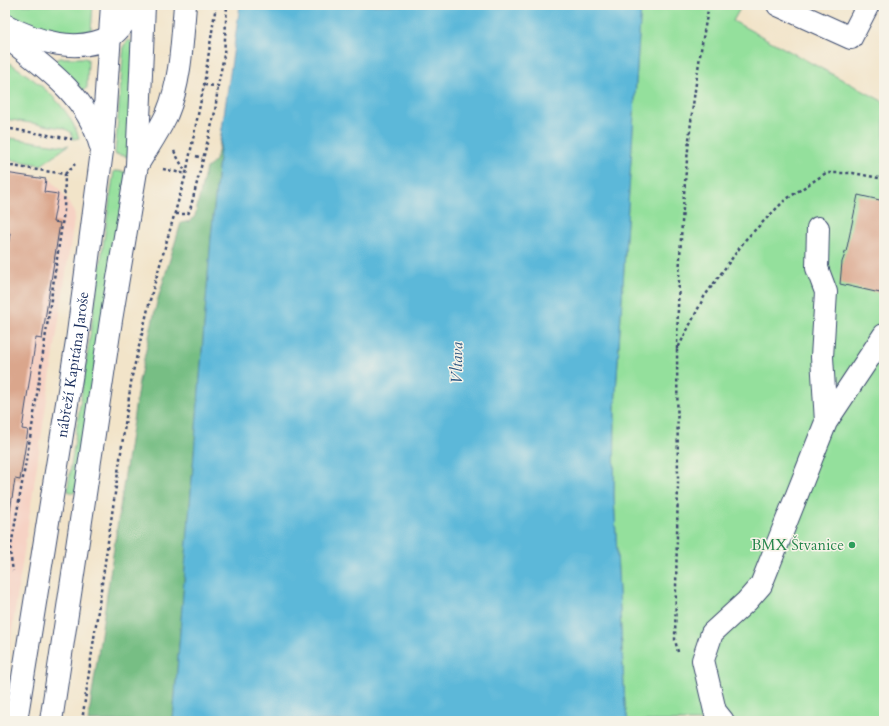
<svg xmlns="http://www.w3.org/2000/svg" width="889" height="726" font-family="Cardo,serif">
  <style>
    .built { fill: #f6d2c4 }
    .green { fill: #94e09c; stroke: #58887d }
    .forest { fill: #77be84; stroke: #497671 }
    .water { fill: #5bb8d9; stroke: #3b749c }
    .building { fill: #daa68c }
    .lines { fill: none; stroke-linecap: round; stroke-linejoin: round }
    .minor-casing { stroke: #3b4a6e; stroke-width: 24 }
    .major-casing { stroke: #3b4a6e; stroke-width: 24 }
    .path { stroke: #3b4a6e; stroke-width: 2.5; stroke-dasharray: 3 3; stroke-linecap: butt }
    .minor { stroke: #fff; stroke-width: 22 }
    .major { stroke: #fff; stroke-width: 22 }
    .leisure-dot { fill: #2e9e5b; stroke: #f7f3e8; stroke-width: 1.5 }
    .labels { text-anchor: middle; stroke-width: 3; stroke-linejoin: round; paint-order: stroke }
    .street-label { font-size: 15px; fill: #1b2f5e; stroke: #f7f3e8 }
    .leisure-label { font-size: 15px; fill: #27864d; stroke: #f7f3e8; text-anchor: end }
    .water-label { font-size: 16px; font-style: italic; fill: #2e5883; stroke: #f7f3e8 }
  </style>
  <rect width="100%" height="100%" fill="#f7f3e8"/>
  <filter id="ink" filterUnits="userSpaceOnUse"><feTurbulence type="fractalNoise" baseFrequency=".025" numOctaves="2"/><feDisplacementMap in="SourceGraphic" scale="8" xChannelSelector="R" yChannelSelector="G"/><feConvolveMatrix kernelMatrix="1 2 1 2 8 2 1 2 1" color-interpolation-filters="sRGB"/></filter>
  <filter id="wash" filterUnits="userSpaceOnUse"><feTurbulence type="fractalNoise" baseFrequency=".012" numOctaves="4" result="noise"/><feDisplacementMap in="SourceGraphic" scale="16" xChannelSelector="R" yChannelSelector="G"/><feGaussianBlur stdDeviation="0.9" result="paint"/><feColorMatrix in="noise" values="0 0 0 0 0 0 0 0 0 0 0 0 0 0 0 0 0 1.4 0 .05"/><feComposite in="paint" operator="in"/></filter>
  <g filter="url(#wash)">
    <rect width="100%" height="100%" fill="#f2e4c9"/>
    <path class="built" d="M 5,170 L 49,178 L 61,191 L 75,214 L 5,677 Z"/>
    <path class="green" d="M 5,5 L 93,5 L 91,31 L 60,35 L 36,30 L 5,13 Z
      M 641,5 L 742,5 L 733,21 L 884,102 L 884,721 L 628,721 L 625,705 L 614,497 L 615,407 Z
      M 129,40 L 133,43 L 130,157 L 115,154 L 124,45 Z
      M 59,58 L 84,58 L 88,59 L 87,88 L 83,90 L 56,64 L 55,61 Z
      M 5,60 C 36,80 67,102 79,138 L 73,139 L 71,132 L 63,128 L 5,119 Z
      M 10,138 L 64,146 L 69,145 L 41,165 L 7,159 Z
      M 114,171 L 128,172 L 75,492 L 73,493 L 68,491 L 68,487 Z"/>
    <path class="forest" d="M 222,129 L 211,238 L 173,721 L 88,721 L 139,381 L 157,302 L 181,223 L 191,221 L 195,216 L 206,168 C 220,163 219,141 222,129 Z"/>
    <path class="water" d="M 240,5 L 641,5 L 615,407 L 614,497 L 625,705 L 628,721 L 173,721 L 211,238 L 222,129 Z"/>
    <g id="blocks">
      <path class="building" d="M 5,173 L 46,179 L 44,192 L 58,194 L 53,222 L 60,223 L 42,339 L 36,338 L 22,429 L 28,430 L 20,480 L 15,479 L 6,537 L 5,266 L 10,233 L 5,232 Z
        M 858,195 L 884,201 L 884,270 L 880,293 L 840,284 L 842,262 L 845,254 L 844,252 L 846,252 Z"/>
    </g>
  </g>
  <g filter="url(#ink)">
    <use href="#blocks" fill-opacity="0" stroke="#3b4a6e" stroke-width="1"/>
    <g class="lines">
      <g class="minor-casing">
        <path id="minor" d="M 778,5 L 851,38 L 868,5
          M 826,422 L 884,335
          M 723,721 L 715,711 L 703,660 L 712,633 L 747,601 L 761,585 L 826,422 L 822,357 L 826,292 L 817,268 L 818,228"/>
      </g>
      <g class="major-casing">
        <g id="major">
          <path d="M 5,25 C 35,41 78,55 111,36 C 121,29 130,15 136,5"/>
          <path d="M 5,36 C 42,65 87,95 100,144"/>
          <path d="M 139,162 C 148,147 159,131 167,114 C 181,81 182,41 185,5"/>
          <path id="s1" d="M 16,721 L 77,341 L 102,151 L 112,5"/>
          <path d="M 51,721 L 111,320 L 137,165 L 144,5"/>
        </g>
      </g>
      <path class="path" d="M 204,85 L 218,86 L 224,55 L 227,5
        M 5,128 L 72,139
        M 174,151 L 186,173
        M 196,156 L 202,158
        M 5,165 L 65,174 L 64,211 L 33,421 L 10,552 L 13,571
        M 163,169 L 186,174
        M 65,174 L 75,164
        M 176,214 L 188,214 L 190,210 L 215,112 L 218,86
        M 677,349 C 679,234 687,118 709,5
        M 678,652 L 675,640 L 678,482 L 677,350 L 704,297 L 746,239 L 785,200 L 826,173 L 853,173 L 884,179
        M 82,721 L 132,376 L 151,296 L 186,174 L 204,85 L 216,5"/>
      <use href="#minor" class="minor"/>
      <use href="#major" class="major"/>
    </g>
  </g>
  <circle class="leisure-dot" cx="852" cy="545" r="4"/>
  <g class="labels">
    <g class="street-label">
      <text dy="5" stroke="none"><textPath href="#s1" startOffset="361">nábřeží Kapitána Jaroše</textPath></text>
    </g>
    <g class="leisure-label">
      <text x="844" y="550">BMX Štvanice</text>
    </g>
    <g class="water-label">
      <text transform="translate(456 363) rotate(-89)" y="6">Vltava</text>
    </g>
  </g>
  <rect width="889" height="726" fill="none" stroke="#f7f3e8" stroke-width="20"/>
</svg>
